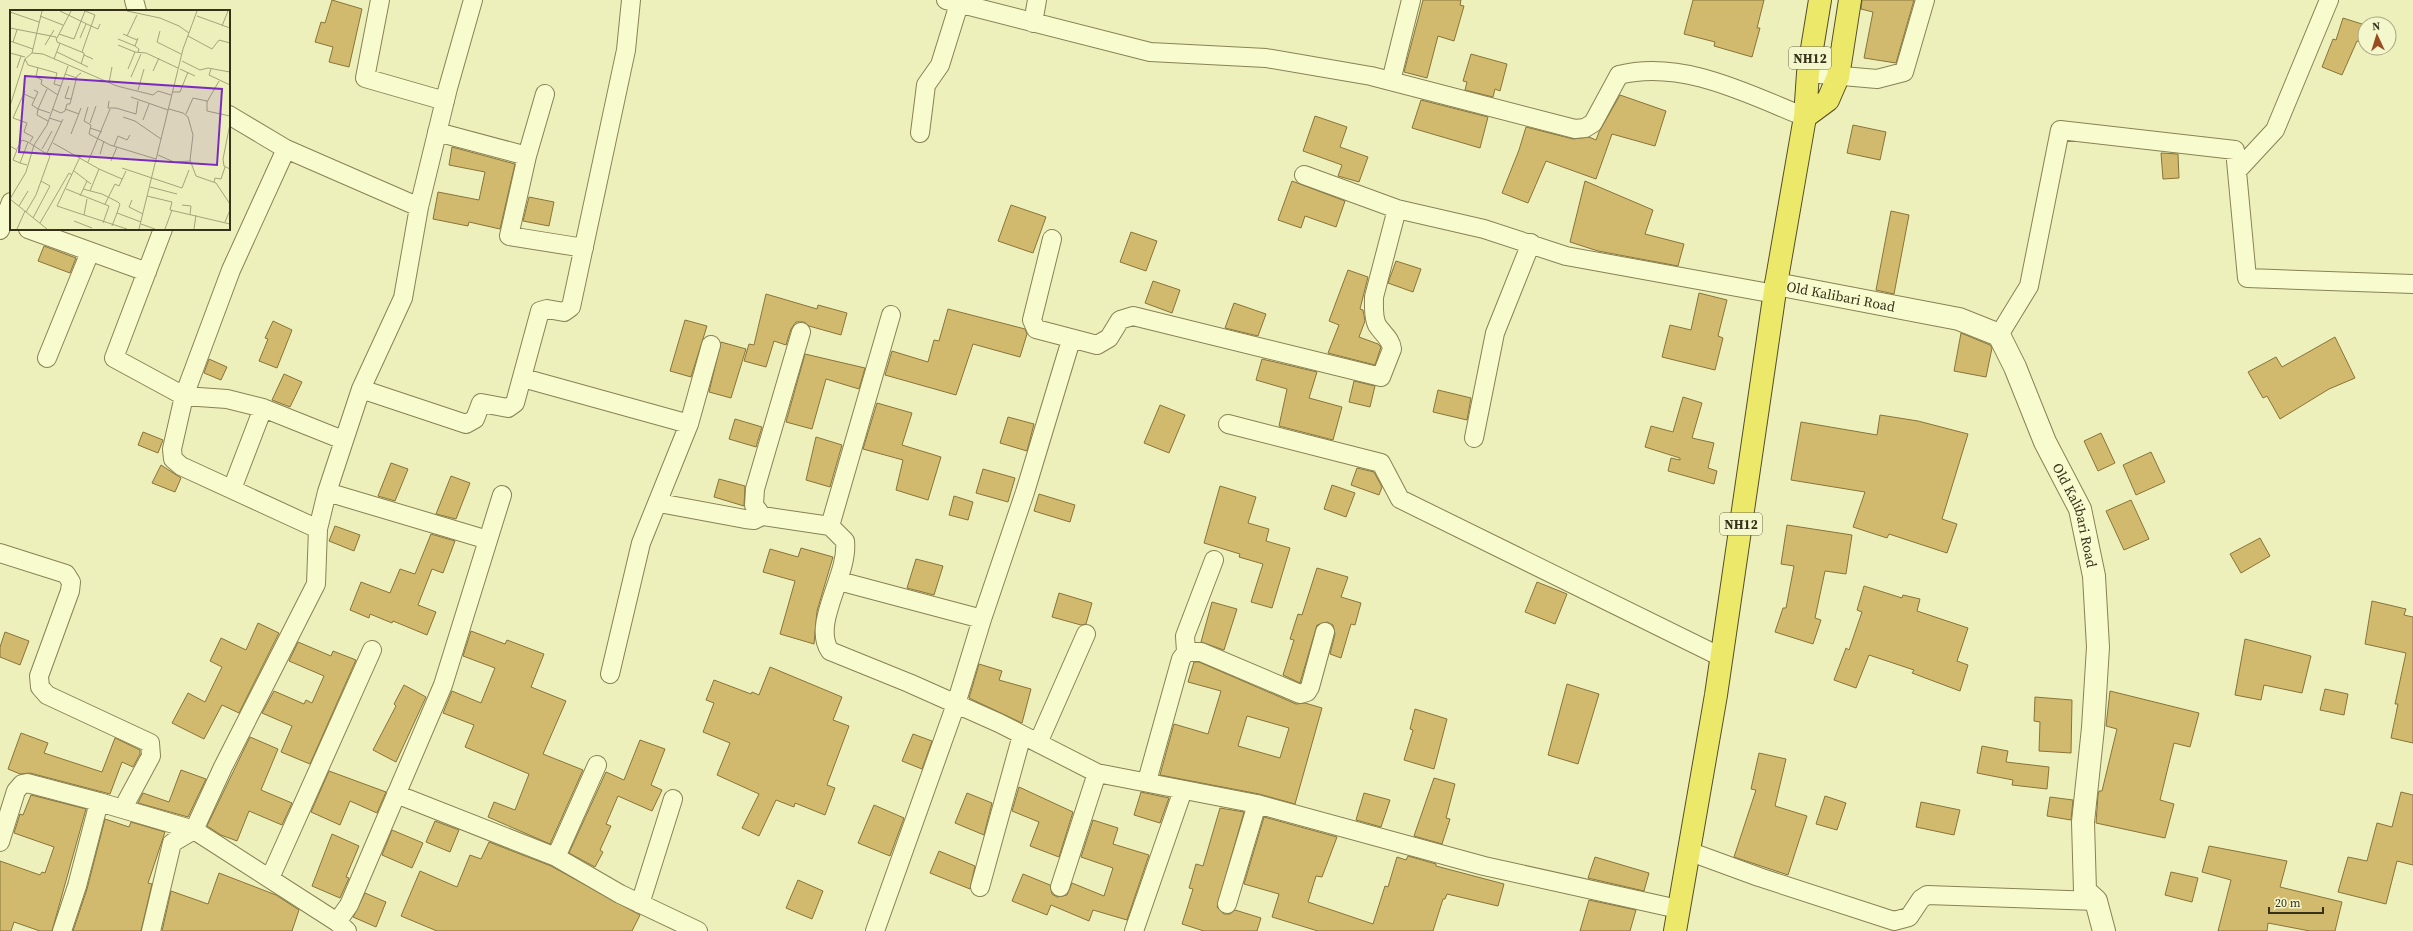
<svg xmlns="http://www.w3.org/2000/svg" width="2413" height="931" font-family="'Source Serif 4',serif">
  <style>
    .building { fill: #d1ba6e; stroke: #887439; fill-rule: evenodd }
    .lines { fill: none; stroke-linecap: round; stroke-linejoin: round }
    .minor-casing { stroke: #888254; stroke-width: 20 }
    .tertiary-casing { stroke: #888254; stroke-width: 24 }
    .trunk-casing { stroke: #554d29; stroke-width: 24 }
    .minor { stroke: #f8fbce; stroke-width: 18 }
    .tertiary { stroke: #f8fbce; stroke-width: 22 }
    .trunk { stroke: #ece86a; stroke-width: 22 }
    .labels { text-anchor: middle; stroke-width: 3.5; stroke-linejoin: round; paint-order: stroke }
    .shield { fill: #f4f7cb; stroke: #6f6c4f; stroke-width: 1 }
    .shield-label { font-size: 13px; font-weight: bold; fill: #36311a }
    .street-label { font-size: 14px; fill: #36311a; stroke: #f4f7cb }
    .inset-road { fill: none; stroke: #a4a47b; stroke-width: 1 }
    .view { fill: #7b2cbf; fill-opacity: 0.15; stroke: #7b2cbf; stroke-width: 2 }
    .inset-edge { fill: none; stroke: #36311a; stroke-width: 2 }
  </style>
  <rect width="100%" height="100%" fill="#edf0bb"/>
  <path class="building" d="M 332,0 L 362,9 L 349,67 L 329,62 L 333,47 L 315,42 L 321,22 L 325,23 Z
    M 1423,0 L 1461,0 L 1460,5 L 1464,6 L 1454,41 L 1438,36 L 1427,78 L 1404,72 Z
    M 1693,0 L 1764,0 L 1757,28 L 1760,28 L 1752,57 L 1714,46 L 1715,42 L 1684,34 Z
    M 1862,0 L 1914,0 L 1896,63 L 1864,58 L 1873,12 L 1861,9 Z
    M 2343,18 L 2365,25 L 2365,44 L 2357,41 L 2342,75 L 2322,67 L 2333,39 L 2336,40 Z
    M 1471,54 L 1507,64 L 1500,91 L 1495,89 L 1493,97 L 1465,90 L 1467,82 L 1463,81 Z
    M 1620,95 L 1666,111 L 1655,146 L 1612,134 L 1596,179 L 1546,161 L 1528,203 L 1502,193 L 1519,150 L 1526,127 L 1573,139 L 1589,137 L 1596,140 L 1599,132 Z
    M 1421,100 L 1488,117 L 1480,148 L 1412,128 Z
    M 1315,116 L 1347,127 L 1340,147 L 1368,157 L 1359,182 L 1338,176 L 1342,165 L 1303,151 Z
    M 1853,125 L 1886,132 L 1880,160 L 1847,153 Z
    M 452,147 L 515,164 L 500,229 L 469,222 L 468,226 L 433,219 L 438,192 L 479,200 L 485,172 L 449,165 Z
    M 2161,153 L 2178,154 L 2179,178 L 2163,179 Z
    M 1292,181 L 1345,201 L 1336,227 L 1305,216 L 1301,228 L 1278,220 Z
    M 1585,181 L 1653,210 L 1645,234 L 1684,244 L 1678,266 L 1598,251 L 1570,242 Z
    M 529,197 L 554,202 L 549,226 L 523,221 Z
    M 1011,205 L 1046,217 L 1033,253 L 998,241 Z
    M 1891,211 L 1909,215 L 1894,294 L 1876,290 Z
    M 1131,232 L 1157,241 L 1146,271 L 1120,262 Z
    M 44,246 L 76,258 L 70,273 L 38,261 Z
    M 1396,261 L 1421,269 L 1413,292 L 1388,283 Z
    M 1348,270 L 1368,277 L 1360,309 L 1363,310 L 1365,321 L 1359,337 L 1378,344 L 1381,347 L 1375,365 L 1328,353 L 1339,325 L 1329,321 Z
    M 1153,281 L 1180,290 L 1172,313 L 1145,303 Z
    M 1699,293 L 1727,300 L 1718,336 L 1723,338 L 1715,370 L 1662,357 L 1670,325 L 1691,330 Z
    M 766,294 L 817,309 L 818,305 L 847,313 L 841,335 L 809,326 L 804,322 L 796,322 L 791,329 L 786,345 L 774,341 L 766,367 L 744,361 L 749,344 L 754,345 Z
    M 1234,303 L 1266,314 L 1258,336 L 1225,328 Z
    M 948,309 L 1025,329 L 1027,334 L 1020,357 L 973,344 L 956,395 L 885,375 L 892,351 L 928,362 L 934,340 L 939,341 Z
    M 685,320 L 707,326 L 691,377 L 670,371 Z
    M 273,321 L 292,330 L 277,368 L 259,361 L 268,339 L 265,338 Z
    M 1961,333 L 1990,345 L 1992,348 L 1986,377 L 1954,371 Z
    M 2335,337 L 2355,378 L 2329,389 L 2280,419 L 2267,396 L 2263,398 L 2248,372 L 2276,357 L 2282,367 Z
    M 721,342 L 746,349 L 731,398 L 709,392 Z
    M 805,354 L 865,368 L 859,389 L 826,379 L 812,429 L 786,422 Z
    M 209,359 L 227,367 L 221,380 L 204,373 Z
    M 1262,359 L 1317,372 L 1309,398 L 1342,407 L 1333,440 L 1279,426 L 1287,389 L 1256,380 Z
    M 284,374 L 302,382 L 290,407 L 272,400 Z
    M 1354,381 L 1375,386 L 1370,407 L 1349,402 Z
    M 1438,390 L 1471,398 L 1467,420 L 1433,412 Z
    M 1683,397 L 1702,403 L 1692,438 L 1714,443 L 1708,468 L 1717,471 L 1714,484 L 1668,471 L 1671,458 L 1680,460 L 1680,458 L 1645,447 L 1651,426 L 1673,432 Z
    M 877,403 L 912,413 L 902,445 L 941,457 L 928,500 L 896,490 L 903,460 L 863,449 Z
    M 1160,405 L 1185,415 L 1169,453 L 1144,443 Z
    M 1880,415 L 1918,421 L 1968,434 L 1942,519 L 1957,524 L 1947,553 L 1889,534 L 1887,538 L 1853,527 L 1865,492 L 1791,480 L 1801,422 L 1877,435 Z
    M 1008,417 L 1034,424 L 1027,451 L 1000,443 Z
    M 735,419 L 762,427 L 756,447 L 729,439 Z
    M 143,432 L 163,440 L 158,453 L 138,445 Z
    M 2101,433 L 2115,463 L 2098,471 L 2084,441 Z
    M 816,437 L 842,445 L 830,487 L 806,480 Z
    M 2151,452 L 2165,482 L 2136,495 L 2123,465 Z
    M 391,463 L 408,469 L 395,501 L 378,496 Z
    M 161,465 L 181,478 L 175,492 L 152,483 Z
    M 1357,468 L 1374,472 L 1382,487 L 1379,495 L 1351,485 Z
    M 983,469 L 1015,478 L 1008,502 L 976,493 Z
    M 451,476 L 470,483 L 456,519 L 436,514 Z
    M 719,479 L 745,486 L 744,506 L 714,497 Z
    M 1332,485 L 1355,493 L 1346,517 L 1324,509 Z
    M 1220,486 L 1256,497 L 1248,523 L 1269,529 L 1266,541 L 1290,548 L 1272,608 L 1251,602 L 1263,564 L 1239,557 L 1240,554 L 1204,543 Z
    M 1039,494 L 1075,505 L 1070,522 L 1034,511 Z
    M 954,496 L 973,502 L 968,520 L 949,515 Z
    M 2131,500 L 2149,539 L 2124,550 L 2106,511 Z
    M 1787,525 L 1852,535 L 1846,574 L 1825,571 L 1815,618 L 1821,620 L 1813,644 L 1775,632 L 1783,608 L 1786,608 L 1794,566 L 1781,564 Z
    M 335,526 L 360,535 L 354,551 L 329,541 Z
    M 431,534 L 455,541 L 443,573 L 432,569 L 418,605 L 436,612 L 427,635 L 393,621 L 392,623 L 370,614 L 369,618 L 350,610 L 361,582 L 390,593 L 400,569 L 415,574 Z
    M 2260,538 L 2270,556 L 2241,573 L 2230,554 Z
    M 801,548 L 833,557 L 817,611 L 814,644 L 780,634 L 795,581 L 763,572 L 770,549 L 798,557 Z
    M 916,559 L 943,566 L 934,595 L 907,588 Z
    M 1317,568 L 1348,577 L 1341,597 L 1361,603 L 1355,625 L 1351,624 L 1341,658 L 1330,654 L 1335,634 L 1333,625 L 1327,622 L 1317,625 L 1300,683 L 1283,675 L 1294,640 L 1290,639 L 1298,614 L 1302,615 Z
    M 1537,582 L 1567,594 L 1555,624 L 1525,612 Z
    M 1864,586 L 1902,598 L 1903,595 L 1920,599 L 1917,611 L 1968,628 L 1957,661 L 1968,665 L 1960,691 L 1912,673 L 1914,670 L 1869,655 L 1856,688 L 1834,680 L 1846,648 L 1849,650 L 1862,612 L 1857,610 Z
    M 1059,593 L 1092,603 L 1086,624 L 1081,625 L 1052,617 Z
    M 2372,601 L 2406,609 L 2404,615 L 2413,617 L 2413,743 L 2391,738 L 2398,704 L 2395,704 L 2406,653 L 2365,644 Z
    M 1212,602 L 1237,609 L 1224,650 L 1201,642 Z
    M 258,623 L 279,633 L 239,713 L 222,705 L 204,739 L 172,723 L 188,693 L 205,702 L 222,667 L 210,661 L 221,638 L 246,650 Z
    M 471,631 L 505,644 L 507,640 L 544,654 L 531,687 L 566,701 L 543,754 L 583,770 L 550,844 L 488,817 L 494,802 L 515,810 L 529,774 L 465,747 L 474,725 L 443,713 L 452,691 L 481,703 L 495,668 L 463,656 Z
    M 5,632 L 29,641 L 20,665 L 0,657 L 0,647 Z
    M 2245,639 L 2311,656 L 2302,693 L 2264,685 L 2261,700 L 2235,695 Z
    M 298,642 L 331,656 L 333,651 L 356,660 L 310,764 L 281,752 L 292,726 L 262,713 L 274,691 L 304,704 L 306,700 L 312,703 L 324,676 L 289,661 Z
    M 1194,662 L 1199,662 L 1296,704 L 1305,703 L 1322,708 L 1295,804 L 1259,794 L 1160,775 L 1174,724 L 1208,734 L 1221,691 L 1188,682 ZM 1247,716 L 1289,728 L 1280,758 L 1238,746 Z
    M 979,664 L 1002,671 L 999,680 L 1031,689 L 1022,723 L 969,698 Z
    M 770,667 L 842,697 L 833,720 L 849,726 L 827,785 L 835,788 L 825,815 L 795,803 L 794,807 L 776,800 L 759,836 L 742,828 L 759,794 L 717,775 L 730,743 L 703,732 L 714,703 L 706,700 L 714,680 L 751,694 L 752,692 L 759,695 Z
    M 1567,684 L 1599,694 L 1578,764 L 1548,755 Z
    M 404,685 L 426,697 L 396,762 L 373,750 L 396,706 L 394,704 Z
    M 2325,689 L 2348,694 L 2344,715 L 2320,710 Z
    M 2110,691 L 2199,713 L 2190,747 L 2174,743 L 2160,800 L 2174,804 L 2165,838 L 2096,823 L 2098,795 L 2099,791 L 2102,791 L 2117,729 L 2106,726 Z
    M 2035,697 L 2072,700 L 2071,753 L 2039,751 L 2040,722 L 2034,721 Z
    M 1415,709 L 1447,719 L 1434,769 L 1404,760 L 1413,730 L 1410,729 Z
    M 21,733 L 48,743 L 44,753 L 102,772 L 115,738 L 140,750 L 140,754 L 133,767 L 122,762 L 110,794 L 30,773 L 20,774 L 8,769 Z
    M 913,734 L 932,741 L 922,769 L 902,761 Z
    M 250,737 L 278,749 L 261,790 L 292,803 L 282,825 L 249,811 L 237,841 L 221,835 L 207,826 Z
    M 640,740 L 665,749 L 651,785 L 662,790 L 652,811 L 618,796 L 606,824 L 611,826 L 600,850 L 603,852 L 595,867 L 569,853 L 606,772 L 624,780 Z
    M 1982,746 L 2008,751 L 2006,762 L 2049,767 L 2047,789 L 2012,785 L 2013,780 L 1977,773 Z
    M 1759,753 L 1786,759 L 1775,806 L 1807,816 L 1788,875 L 1734,857 L 1756,790 L 1751,789 Z
    M 181,770 L 206,779 L 188,817 L 138,803 L 143,793 L 169,802 Z
    M 329,771 L 386,792 L 377,813 L 350,801 L 340,825 L 311,812 Z
    M 1434,778 L 1455,784 L 1446,818 L 1450,819 L 1442,844 L 1414,836 Z
    M 1019,787 L 1073,812 L 1059,857 L 1030,846 L 1039,822 L 1012,811 Z
    M 1141,792 L 1169,798 L 1160,823 L 1134,815 Z
    M 2401,792 L 2413,795 L 2413,865 L 2397,861 L 2386,904 L 2338,892 L 2348,857 L 2367,861 L 2377,823 L 2392,827 Z
    M 967,793 L 992,803 L 984,835 L 955,823 Z
    M 1364,793 L 1390,800 L 1381,827 L 1356,820 Z
    M 31,795 L 86,809 L 52,931 L 40,931 L 14,922 L 11,931 L 0,931 L 0,861 L 40,875 L 42,872 L 45,873 L 54,847 L 14,833 L 20,814 L 23,815 Z
    M 1825,796 L 1846,803 L 1837,830 L 1816,824 Z
    M 2050,797 L 2073,800 L 2071,820 L 2047,816 Z
    M 1921,802 L 1960,810 L 1954,835 L 1916,827 Z
    M 874,805 L 904,818 L 890,856 L 858,843 Z
    M 1220,808 L 1244,812 L 1217,907 L 1224,914 L 1230,914 L 1235,910 L 1261,918 L 1257,931 L 1204,931 L 1182,924 L 1193,889 L 1189,888 L 1196,864 L 1203,866 Z
    M 1264,817 L 1337,837 L 1322,877 L 1316,876 L 1308,902 L 1373,924 L 1385,886 L 1388,887 L 1397,857 L 1406,860 L 1408,856 L 1436,864 L 1436,866 L 1504,884 L 1498,906 L 1447,894 L 1445,899 L 1443,899 L 1433,931 L 1318,931 L 1272,917 L 1279,894 L 1244,884 Z
    M 105,819 L 129,827 L 131,822 L 165,832 L 148,883 L 152,884 L 141,931 L 73,931 L 87,889 Z
    M 1093,820 L 1118,828 L 1113,844 L 1149,855 L 1127,920 L 1093,910 L 1089,921 L 1051,905 L 1047,915 L 1012,901 L 1023,874 L 1050,885 L 1052,894 L 1057,897 L 1067,895 L 1072,883 L 1104,896 L 1113,868 L 1081,857 Z
    M 435,821 L 459,830 L 450,852 L 426,842 Z
    M 392,830 L 423,843 L 412,868 L 382,855 Z
    M 332,834 L 359,846 L 346,877 L 349,878 L 340,898 L 312,886 Z
    M 489,842 L 551,866 L 640,915 L 632,931 L 437,931 L 401,916 L 420,871 L 457,887 L 470,855 L 481,859 Z
    M 2209,846 L 2287,861 L 2280,887 L 2342,902 L 2335,931 L 2310,931 L 2268,923 L 2267,931 L 2218,931 L 2231,880 L 2202,872 Z
    M 939,851 L 975,866 L 970,889 L 930,873 Z
    M 1595,857 L 1649,873 L 1644,891 L 1588,878 Z
    M 2171,872 L 2198,878 L 2192,902 L 2165,895 Z
    M 219,873 L 276,895 L 299,910 L 292,931 L 162,931 L 171,891 L 208,904 Z
    M 798,880 L 823,891 L 812,919 L 786,908 Z
    M 365,893 L 386,902 L 376,927 L 353,917 Z
    M 1589,900 L 1636,910 L 1630,931 L 1580,931 Z"/>
  <g class="lines">
    <g class="minor-casing">
      <path id="minor" d="M 134,0 L 137,11
        M 380,0 L 365,78 L 445,101
        M 946,0 L 1150,52 L 1266,58 L 1371,76 L 1575,129 L 1585,128 L 1593,123 L 1619,75 C 1682,59 1748,94 1805,117
        M 1033,23 L 1037,0
        M 1808,73 L 1877,79 L 1904,72 L 1925,0
        M 1391,81 L 1411,0
        M 545,94 L 527,156 L 509,236 L 584,248
        M 229,115 L 286,149 L 419,207
        M 437,132 L 527,156
        M 920,133 L 926,85 L 940,65 L 959,4
        M 286,149 L 231,270 L 184,396 L 227,399 L 263,408 L 343,440
        M 2237,171 L 2275,130 L 2329,0
        M 1304,175 L 1397,209 L 1484,229 L 1566,256 L 1775,294
        M 28,229 L 147,272
        M 163,229 L 114,358 L 184,396 L 172,449 L 173,459 L 181,466 L 318,529
        M 0,230 L 11,202
        M 1052,239 L 1032,320 L 1036,329 L 1097,345 L 1109,338 L 1120,320 L 1133,316 L 1381,377 L 1392,349 C 1391,339 1382,333 1377,325 C 1373,317 1374,306 1374,297 L 1397,209
        M 801,332 L 755,489 L 754,505 L 762,516 L 830,526 L 845,541 C 849,575 811,623 830,651 L 909,683 L 999,723 L 1097,773 L 1257,804 L 1484,866 L 1678,909
        M 1999,335 L 2029,286 L 2060,130 L 2235,150 L 2247,278 L 2413,284
        M 47,358 L 90,252
        M 523,378 L 689,424
        M 361,389 L 466,424 L 475,419 L 481,403 L 508,408 L 515,403 L 540,311 L 547,309 L 564,312 L 571,307 L 626,50 L 631,0
        M 1228,424 L 1381,463 L 1400,499 L 1721,657
        M 1474,438 L 1495,333 L 1531,243
        M 232,489 L 263,408
        M 327,492 L 488,540
        M 659,503 L 745,519 L 754,520 L 762,516
        M 830,526 L 891,315
        M 0,553 L 66,574 L 71,582 L 70,591 L 39,676 L 40,687 L 47,695 L 150,743 L 151,756 L 123,808
        M 839,581 L 982,619
        M 1186,652 L 1185,636 L 1214,560
        M 610,674 L 641,543 L 689,424 L 711,345
        M 1038,743 L 1086,634
        M 1147,781 L 1181,659 L 1186,652 L 1201,652 L 1300,694 L 1307,692 L 1310,687 L 1325,632
        M 396,794 L 556,857 L 620,894 L 698,931
        M 0,842 L 16,791 L 22,784 L 27,783 L 99,802
        M 1688,851 L 1759,877 L 1894,921 L 1909,917 L 1921,899 L 1927,895 L 2096,901
        M 556,857 L 597,765
        M 270,878 L 372,650
        M 980,887 L 1022,735
        M 1060,887 L 1097,773
        M 640,904 L 673,799
        M 1227,904 L 1257,804
        M 337,922 L 349,905 L 443,685 L 502,495
        M 62,931 L 77,886 L 99,802 L 194,830 L 337,922 L 347,931
        M 151,931 L 172,843 L 194,830 L 223,767 L 316,584 L 318,529 L 327,492 L 361,389 L 403,298 L 419,207 L 448,88 L 473,0
        M 875,931 L 956,704 L 982,619 L 1025,492 L 1071,340
        M 1134,931 L 1183,790"/>
    </g>
    <g class="tertiary-casing">
      <g id="tertiary">
        <path id="s1" d="M 1776,284 L 1959,319 L 1999,335 L 2015,367 L 2045,442 L 2080,509 L 2094,576 L 2098,647 L 2093,728 L 2083,822 L 2085,891 L 2096,901 L 2104,931"/>
      </g>
    </g>
    <g class="trunk-casing">
      <path id="trunk" d="M 1805,117 L 1828,100 L 1838,77 L 1850,0
        M 1675,931 L 1716,695 L 1776,284 L 1805,117 L 1808,73 L 1820,0"/>
    </g>
    <use href="#minor" class="minor"/>
    <use href="#tertiary" class="tertiary"/>
    <use href="#trunk" class="trunk"/>
  </g>
  <g class="labels">
    <g class="shield">
      <rect x="1789" y="47" width="42" height="22" rx="3"/>
      <rect x="1720" y="513" width="42" height="22" rx="3"/>
    </g>
    <g class="shield-label">
      <text x="1810" y="63">NH12</text>
      <text x="1741" y="529">NH12</text>
    </g>
    <g class="street-label">
      <text dy="5" stroke="none"><textPath href="#s1" startOffset="66">Old Kalibari Road</textPath></text>
      <text dy="5" stroke="none"><textPath href="#s1" startOffset="426">Old Kalibari Road</textPath></text>
    </g>
  </g>
  <g transform="translate(10 10)">
    <rect width="220" height="220" fill="#edf0bb"/>
    <path class="inset-road" d="M 32,1 L 22,43 L 15,49 L 18,55 L 47,63 L 44,74 L 51,76M 50,1 L 81,16M 117,1 L 150,8 L 169,16 L 179,23M 0,2 L 29,12M 30,6 L 53,15M 187,6 L 220,18M 81,16 L 88,19 L 90,14M 212,16 L 218,1M 0,18 L 46,27 L 47,32 L 74,43 L 74,45M 150,21 L 147,32 L 171,44M 49,24 L 64,29 L 75,1M 113,24 L 127,30M 117,26 L 127,5M 178,26 L 202,39 L 209,30 L 220,33M 47,28 L 61,1M 70,28 L 76,14M 128,28 L 125,36 L 129,39 L 128,43M 108,29 L 125,36M 0,31 L 23,39M 3,32 L 7,20M 35,35 L 44,20M 108,35 L 125,42M 47,42 L 78,57M 72,42 L 85,5 L 75,1M 0,43 L 15,47M 22,43 L 33,44 L 107,76 L 143,85 L 148,81 L 161,85M 44,49 L 50,33M 172,51 L 190,60 L 198,58 L 220,62M 71,54 L 74,45 L 83,49M 28,57 L 26,67 L 32,70 L 31,74 L 48,85M 7,58 L 11,46M 118,59 L 125,42 L 136,43 L 168,58M 170,59 L 185,66M 201,59 L 199,65 L 220,75M 143,61 L 149,48M 55,64 L 67,68M 121,67 L 131,44M 99,73 L 102,57M 59,76 L 55,88 L 61,89M 37,79 L 28,99 L 40,103M 24,80 L 28,82 L 22,95 L 28,99 L 27,105 L 38,111M 128,80 L 134,59M 15,81 L 3,108 L 17,113 L 14,122 L 23,127 L 20,132M 163,82 L 170,82 L 178,62M 14,84 L 25,89M 121,87 L 158,100M 99,91 L 98,98 L 106,98 L 126,104 L 128,91M 197,92 L 209,71M 0,96 L 15,49M 78,97 L 74,111 L 81,115 L 79,124 L 100,135 L 146,149M 42,99 L 51,103 L 55,101 L 57,94 L 60,94 L 67,66 L 71,63M 55,99 L 69,104M 159,99 L 173,103 L 178,107 L 183,125 L 180,150 L 186,166 L 206,173 L 220,194M 176,104 L 183,88 L 197,91 L 197,101 L 220,106M 113,107 L 125,111 L 151,129M 39,108 L 52,112M 133,110 L 139,94M 80,113 L 86,96M 220,114 L 213,149 L 214,156 L 220,159M 80,118 L 92,122M 61,124 L 71,98M 43,133 L 89,159 L 112,169M 0,136 L 7,140 L 3,150 L 10,153M 104,136 L 108,126 L 117,130 L 120,125M 7,139 L 12,130 L 18,132M 32,139 L 42,121M 37,143 L 53,109M 90,144 L 94,131M 148,145 L 164,152 L 181,151M 70,147 L 47,196 L 74,205M 101,151 L 107,137M 78,152 L 100,99M 112,158 L 172,178 L 179,160M 64,161 L 81,174M 204,172 L 205,168 L 211,169 L 215,157M 140,177 L 167,184M 56,179 L 99,196 L 93,213M 73,179 L 92,184 L 108,192 L 110,194 L 107,203M 80,181 L 89,159M 70,186 L 77,171M 137,186 L 162,192 L 160,200 L 220,214M 0,189 L 16,162 L 24,135 L 37,115 L 58,56M 0,189 L 37,219M 77,189 L 74,205 L 117,219M 122,190 L 119,197 L 133,204M 95,194 L 105,174 L 109,176 L 116,161M 172,195 L 181,196 L 180,205M 9,196 L 18,181M 16,202 L 26,185 L 40,146 L 18,132 L 10,153 L 17,155M 23,208 L 40,176 L 31,171M 64,211 L 82,218M 215,212 L 220,200M 30,213 L 59,163 L 62,165M 131,214 L 145,219M 102,216 L 107,203 L 131,212M 7,219 L 15,201M 129,219 L 173,39 L 187,1M 155,219 L 162,200M 184,219 L 186,205"/>
    <path class="view" d="M 15,66 L 212,79 L 207,155 L 9,142 Z"/>
    <rect width="220" height="220" class="inset-edge"/>
  </g>
  <g transform="translate(2377 36) rotate(356)"><circle r="19" fill="#f4f7cb" stroke="#a8a884"/>
  <path d="M0-3L7 15L0 10L-7 15Z" fill="#9a4b21"/>
  <text y="-6" font-size="11" font-weight="bold" text-anchor="middle" fill="#36311a">N</text>
  </g>
  <path d="M2269 907v6h54v-6" fill="none" stroke="#36311a" stroke-width="2"/>
  <text x="2275" y="907" font-size="12" fill="#36311a" stroke="#f4f7cb" stroke-width="3" paint-order="stroke">20 m</text>
</svg>
